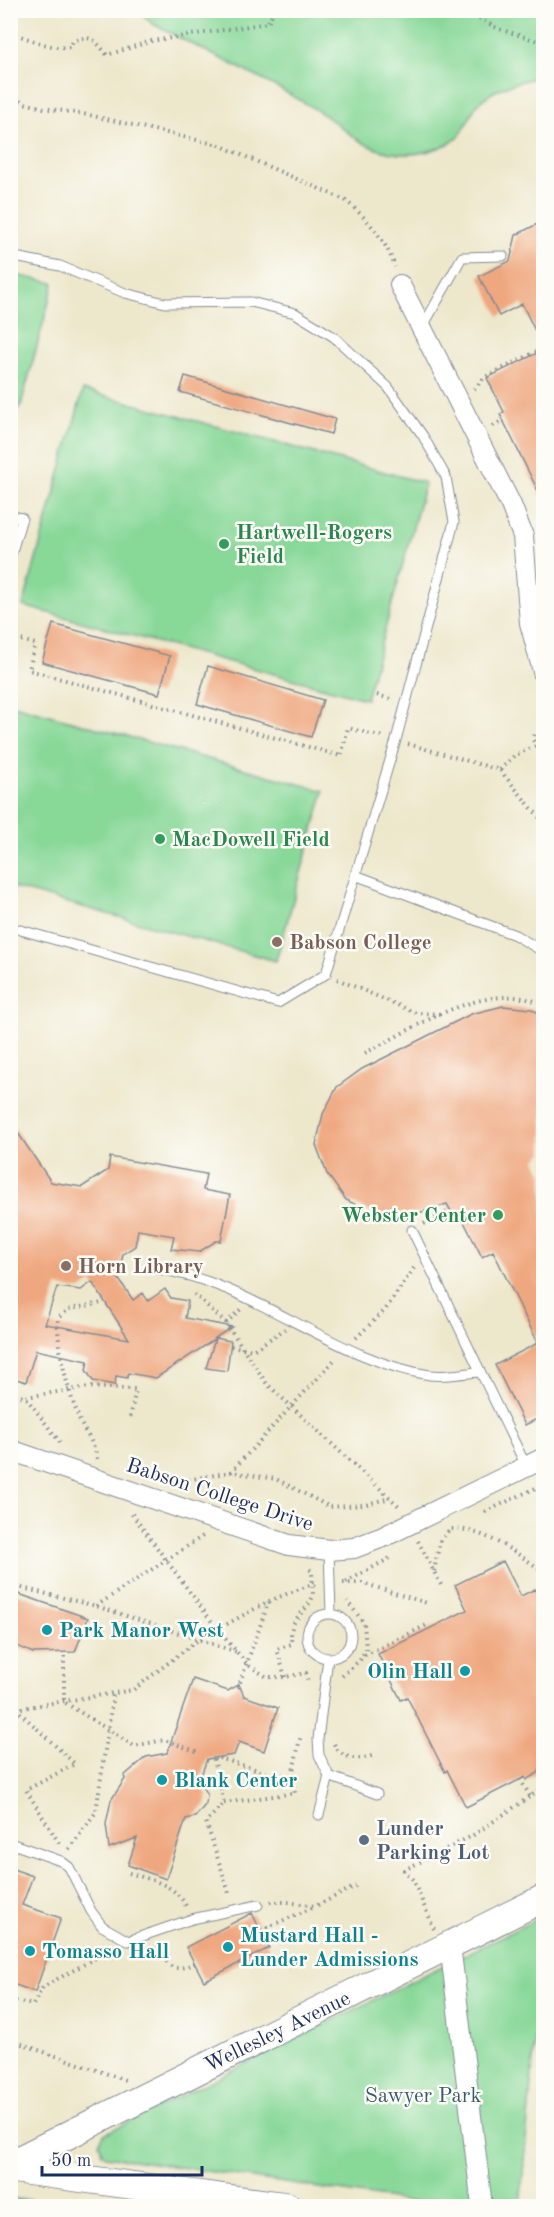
<svg xmlns="http://www.w3.org/2000/svg" width="554" height="2217" font-family="'Old Standard TT',serif">
  <style>
    .green { fill: #88d898; stroke: #52847b; stroke-width: 1.5 }
    .building { fill: #efa77f; fill-rule: evenodd }
    .lines { fill: none; stroke-linecap: round; stroke-linejoin: round }
    .lane-casing { stroke: #848b94; stroke-width: 11 }
    .street-casing { stroke: #848b94; stroke-width: 22 }
    .secondary-casing { stroke: #848b94; stroke-width: 29 }
    .path { stroke: #848b94; stroke-width: 4; stroke-dasharray: 1.5 4.5; stroke-linecap: butt }
    .lane { stroke: #fff; stroke-width: 9 }
    .street { stroke: #fff; stroke-width: 20 }
    .secondary { stroke: #fff; stroke-width: 27 }
    .path-bridge { stroke: #848b94; stroke-width: 4; stroke-dasharray: 1.5 4.5; stroke-linecap: butt }
    .leisure-dot { fill: #2e9e5b; stroke: #fdfcf7; stroke-width: 2 }
    .education-dot { fill: #8d6e63; stroke: #fdfcf7; stroke-width: 2 }
    .culture-dot { fill: #0f9aa8; stroke: #fdfcf7; stroke-width: 2 }
    .service-dot { fill: #5c6f8a; stroke: #fdfcf7; stroke-width: 2 }
    .labels { text-anchor: middle; stroke-width: 5; stroke-linejoin: round; paint-order: stroke }
    .leisure-label { font-size: 21px; font-weight: bold; fill: #27864d; stroke: #fdfcf7; text-anchor: start }
    .education-label { font-size: 21px; font-weight: bold; fill: #785e54; stroke: #fdfcf7; text-anchor: start }
    .street-label { font-size: 21px; fill: #1b2f5e; stroke: #fdfcf7 }
    .culture-label { font-size: 21px; font-weight: bold; fill: #0d838f; stroke: #fdfcf7; text-anchor: start }
    .service-label { font-size: 21px; font-weight: bold; fill: #4e5e75; stroke: #fdfcf7; text-anchor: start }
    .park-label { font-size: 21px; fill: #36596c; stroke: #fdfcf7 }
  </style>
  <rect width="100%" height="100%" fill="#fdfcf7"/>
  <filter id="ink" filterUnits="userSpaceOnUse"><feTurbulence type="fractalNoise" baseFrequency=".0167" numOctaves="2"/><feDisplacementMap in="SourceGraphic" scale="12" xChannelSelector="R" yChannelSelector="G"/><feConvolveMatrix kernelMatrix="1 2 1 2 8 2 1 2 1" color-interpolation-filters="sRGB"/></filter>
  <filter id="wash" filterUnits="userSpaceOnUse"><feTurbulence type="fractalNoise" baseFrequency=".008" numOctaves="4" result="noise"/><feDisplacementMap in="SourceGraphic" scale="24" xChannelSelector="R" yChannelSelector="G"/><feGaussianBlur stdDeviation="1.35" result="paint"/><feColorMatrix in="noise" values="0 0 0 0 0 0 0 0 0 0 0 0 0 0 0 0 0 1.4 0 .05"/><feComposite in="paint" operator="in"/></filter>
  <g filter="url(#wash)">
    <rect width="100%" height="100%" fill="#ede7cb"/>
    <path class="green" d="M 137,11 L 543,11 L 543,76 C 522,81 492,87 477,105 C 466,119 466,136 448,144 C 425,155 400,157 377,149 C 356,142 341,126 323,114 C 269,80 209,54 153,24 Z
      M 11,274 L 54,283 L 21,405 L 11,418 Z
      M 83,390 L 425,483 L 366,699 L 23,606 Z
      M 10,704 L 324,791 L 276,961 L 11,887 Z
      M 543,1916 L 543,1952 L 520,2206 L 439,2206 L 106,2156 L 102,2153 L 99,2142 L 104,2134 Z
      M 11,2199 L 112,2206 L 11,2206 Z"/>
    <g id="blocks">
      <path class="building" d="M 543,221 L 543,347 L 522,304 L 499,316 L 479,276 L 510,261 L 516,235 Z
        M 543,350 L 543,501 L 500,414 L 504,412 L 487,378 Z
        M 185,376 L 335,419 L 331,434 L 180,392 Z
        M 53,624 L 170,656 L 159,694 L 42,662 Z
        M 208,666 L 323,700 L 311,737 L 197,704 Z
        M 503,1006 L 531,1009 L 543,1015 L 543,1153 L 536,1159 L 543,1175 L 543,1416 L 525,1425 L 495,1365 L 538,1343 L 493,1251 L 482,1257 L 462,1218 L 456,1221 L 447,1204 L 403,1218 L 373,1213 L 346,1200 L 327,1174 L 316,1145 L 323,1114 L 337,1087 L 362,1069 L 471,1014 Z
        M 10,1121 L 51,1182 L 82,1187 L 108,1170 L 110,1157 L 206,1174 L 203,1190 L 230,1195 L 221,1241 L 216,1241 L 199,1252 L 171,1249 L 174,1236 L 138,1230 L 135,1246 L 123,1254 L 118,1278 L 133,1300 L 143,1293 L 148,1301 L 165,1289 L 171,1298 L 188,1301 L 185,1318 L 232,1327 L 215,1338 L 231,1341 L 227,1371 L 206,1368 L 215,1339 L 156,1378 L 128,1373 L 127,1378 L 116,1376 L 115,1385 L 93,1381 L 86,1370 L 88,1361 L 36,1350 L 26,1382 L 10,1377 ZM 92,1282 L 129,1339 L 45,1324 L 57,1287 L 81,1290 Z
        M 503,1561 L 521,1596 L 535,1589 L 543,1605 L 543,1766 L 538,1773 L 526,1780 L 525,1777 L 466,1807 L 447,1770 L 445,1772 L 407,1697 L 401,1700 L 378,1654 L 467,1610 L 455,1585 Z
        M 10,1591 L 88,1618 L 75,1652 L 33,1653 L 10,1643 Z
        M 193,1679 L 228,1691 L 239,1684 L 244,1696 L 278,1708 L 264,1751 L 239,1742 L 234,1755 L 207,1759 L 199,1781 L 207,1795 L 206,1804 L 195,1817 L 186,1819 L 166,1879 L 128,1865 L 137,1838 L 109,1848 L 106,1824 L 111,1800 L 125,1779 L 124,1776 L 146,1757 L 167,1753 Z
        M 10,1868 L 33,1876 L 22,1905 L 61,1918 L 35,1992 L 10,1983 Z
        M 252,1913 L 269,1948 L 204,1981 L 186,1947 Z"/>
    </g>
  </g>
  <g filter="url(#ink)">
    <use href="#blocks" fill-opacity="0" stroke="#848b94" stroke-width="1.5"/>
    <g class="lines">
      <g class="lane-casing">
        <path id="lane" d="M 10,256 L 60,266 L 125,293 L 165,303 L 251,302 L 295,313 L 334,337 L 388,387 L 423,436 L 446,477 L 454,522 L 396,740 L 326,974 L 278,1003 L 10,927
          M 422,328 L 462,257 L 503,256
          M 10,515 L 22,518 L 10,558
          M 355,875 L 515,935 L 544,952
          M 412,1230 L 526,1466
          M 157,1269 C 253,1282 335,1361 430,1375 C 446,1377 464,1373 480,1372
          M 329,1550 L 331,1614
          M307 1636a22 22 0 1 1 44 0a22 22 0 1 1-44 0Z
          M 329,1776 L 377,1794
          M 319,1815 L 329,1776 L 319,1755 L 318,1739 L 328,1658
          M 10,1843 L 61,1861 L 69,1867 L 91,1911 L 102,1926 L 128,1941 L 192,1919 L 258,1905"/>
      </g>
      <g class="street-casing">
        <path id="street" d="M 400,285 L 511,505 L 523,536 L 530,623 L 544,675
          M 10,1450 L 289,1545 L 329,1550 L 354,1548 L 383,1537 L 544,1458
          M 450,1945 L 482,2206"/>
      </g>
      <g class="secondary-casing">
        <path id="secondary" d="M 10,2164 L 544,1898
          M 10,2169 L 287,2206"/>
      </g>
      <path class="path" d="M 463,10 L 499,29 L 544,43
        M 10,33 C 30,38 51,50 70,47 L 73,41 C 92,34 95,40 107,55 L 152,41 L 268,23 L 274,10
        M 10,94 L 24,103 L 44,108 L 89,115 L 219,145 L 345,200 C 367,218 386,240 395,267
        M 474,389 L 485,377 L 544,348
        M 493,426 L 503,420
        M 10,637 L 35,644 L 29,670 L 341,756 L 348,728 L 383,737
        M 377,695 L 394,700
        M 544,727 L 535,734 L 533,740 L 544,760
        M 408,744 L 500,770 L 544,823
        M 500,770 L 514,756 L 535,746
        M 337,979 L 416,1013 L 442,1014
        M 365,1053 C 415,1028 488,977 544,1005
        M 424,1224 L 451,1210
        M 194,1294 L 226,1323 L 267,1384 L 401,1508
        M 226,1323 L 241,1309
        M 356,1338 L 385,1310 L 414,1268
        M 10,1391 L 27,1399 L 62,1445
        M 26,1397 L 88,1387 L 136,1389 L 130,1418
        M 97,1459 C 95,1442 83,1431 78,1416 C 67,1387 57,1349 58,1318 L 70,1309 L 102,1303
        M 231,1472 L 336,1358
        M 171,1483 L 231,1472 L 276,1479 L 330,1507 L 363,1505 L 390,1498
        M 485,1512 L 544,1484
        M 132,1514 L 218,1630 L 248,1665 L 267,1677 L 285,1677 L 306,1673 L 308,1682
        M 418,1541 L 441,1585
        M 434,1571 L 440,1541 L 450,1529 C 482,1527 518,1554 544,1572
        M 346,1582 L 390,1558
        M 343,1583 L 362,1583 L 427,1603
        M 10,1585 L 96,1606 L 237,1652
        M 96,1606 L 203,1536
        M 365,1655 L 427,1625
        M 64,1656 L 64,1702 L 134,1746 L 164,1740 L 198,1752
        M 342,1676 L 360,1660 L 366,1649 L 364,1623 L 347,1601
        M 285,1677 L 277,1649 L 292,1644 C 287,1617 305,1616 313,1596 L 312,1571 L 309,1569
        M 238,1688 L 269,1601
        M 334,1744 C 342,1760 360,1761 374,1755
        M 219,1758 L 271,1774 L 292,1776
        M 214,1759 L 224,1803 L 206,1822 L 230,1896
        M 520,1779 L 530,1796
        M 224,1803 L 295,1793 L 292,1776 L 301,1734
        M 59,1843 L 26,1790 L 75,1764 L 16,1709 L 133,1690 L 198,1640 L 269,1601 L 315,1583
        M 69,1849 L 96,1812 L 113,1695
        M 129,1873 C 151,1880 175,1884 186,1906
        M 270,1902 L 287,1902 L 316,1906 L 356,1886
        M 434,1929 L 413,1880 L 404,1870 L 472,1836 L 544,1787
        M 261,1930 L 312,1908
        M 159,1945 C 167,1966 171,1974 195,1963
        M 10,2000 L 33,2005 L 43,1987 L 112,1949
        M 10,2040 L 125,2080
        M 10,2202 L 57,2206"/>
      <use href="#lane" class="lane"/>
      <use href="#street" class="street"/>
      <use href="#secondary" class="secondary"/>
      <path class="path-bridge" d="M 231,1346 L 253,1350 L 285,1329"/>
    </g>
  </g>
  <g class="leisure-dot">
    <circle cx="224" cy="544" r="6"/>
    <circle cx="160" cy="839" r="6"/>
    <circle cx="498" cy="1215" r="6"/>
  </g>
  <g class="education-dot">
    <circle cx="277" cy="942" r="6"/>
    <circle cx="66" cy="1266" r="6"/>
  </g>
  <g class="culture-dot">
    <circle cx="47" cy="1630" r="6"/>
    <circle cx="465" cy="1671" r="6"/>
    <circle cx="162" cy="1780" r="6"/>
    <circle cx="228" cy="1947" r="6"/>
    <circle cx="30" cy="1951" r="6"/>
  </g>
  <circle class="service-dot" cx="364" cy="1840" r="6"/>
  <g class="labels">
    <g class="leisure-label">
      <text x="236" y="539">Hartwell-Rogers<tspan x="236" dy="24">Field</tspan></text>
      <text x="172" y="846">MacDowell Field</text>
      <text x="486" y="1222" text-anchor="end">Webster Center</text>
    </g>
    <g class="education-label">
      <text x="289" y="949">Babson College</text>
      <text x="78" y="1273">Horn Library</text>
    </g>
    <g class="street-label">
      <text transform="translate(220 1494) rotate(18)" y="7">Babson College Drive</text>
      <text transform="translate(277 2031) rotate(-26)" y="7">Wellesley Avenue</text>
    </g>
    <g class="culture-label">
      <text x="59" y="1637">Park Manor West</text>
      <text x="453" y="1678" text-anchor="end">Olin Hall</text>
      <text x="174" y="1787">Blank Center</text>
      <text x="240" y="1942">Mustard Hall -<tspan x="240" dy="24">Lunder Admissions</tspan></text>
      <text x="42" y="1958">Tomasso Hall</text>
    </g>
    <g class="service-label">
      <text x="376" y="1835">Lunder<tspan x="376" dy="24">Parking Lot</tspan></text>
    </g>
    <g class="park-label">
      <text x="423" y="2102">Sawyer Park</text>
    </g>
  </g>
  <rect width="554" height="2217" fill="none" stroke="#fdfcf7" stroke-width="36"/>
  <path d="M42 2166v9h160v-9" fill="none" stroke="#1b2f5e" stroke-width="3"/>
  <text x="51" y="2166" font-size="18" fill="#1b2f5e" stroke="#fdfcf7" stroke-width="4.5" paint-order="stroke">50 m</text>
</svg>
